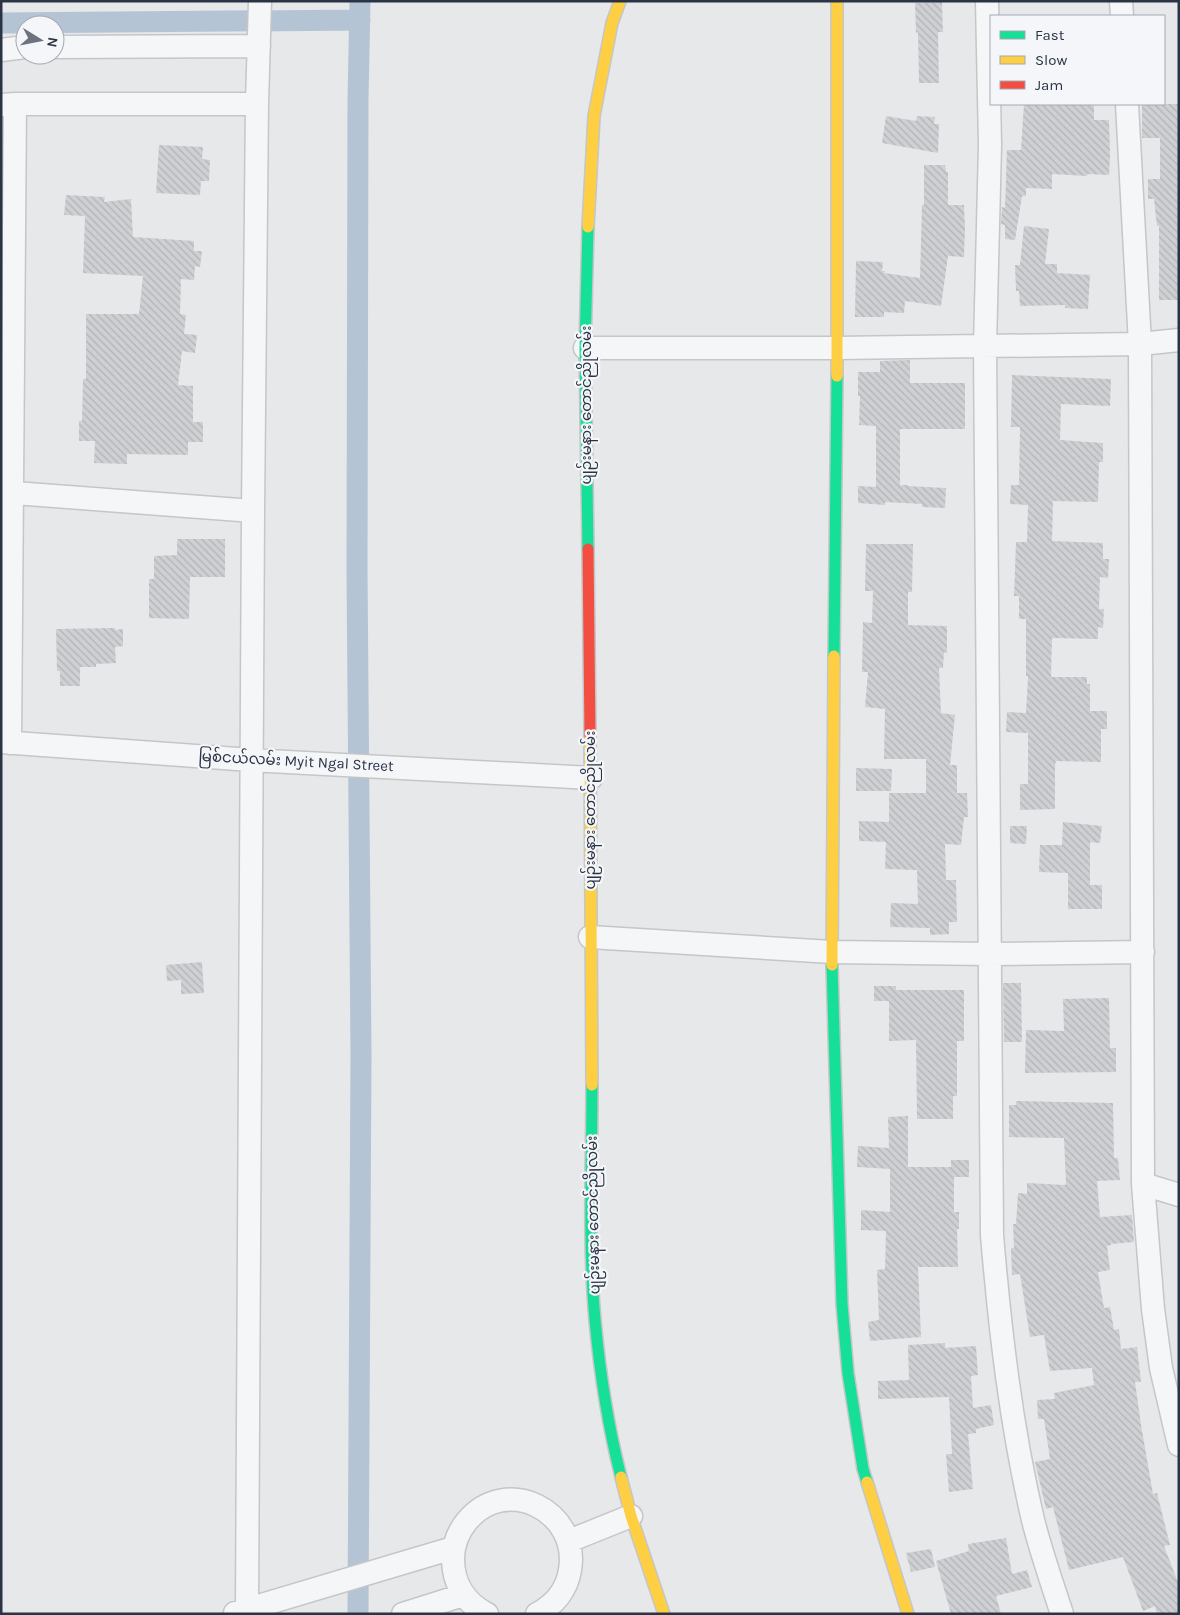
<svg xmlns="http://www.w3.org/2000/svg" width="1180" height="1615" font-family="Karla,'Noto Sans Myanmar',sans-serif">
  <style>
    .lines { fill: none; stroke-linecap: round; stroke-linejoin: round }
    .canal { stroke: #b4c4d5; stroke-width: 21 }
    .building { fill: url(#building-back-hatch) }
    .street-casing { stroke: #c4c6c8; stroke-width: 25 }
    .fast-casing { stroke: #c4c6c8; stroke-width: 14 }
    .slow-casing { stroke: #c4c6c8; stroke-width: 14 }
    .jam-casing { stroke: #c4c6c8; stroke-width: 14 }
    .street { stroke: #f5f6f7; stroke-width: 22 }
    .fast { stroke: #16e098; stroke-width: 11 }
    .slow { stroke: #ffcf43; stroke-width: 11 }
    .jam { stroke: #f24e42; stroke-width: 11 }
    .labels { text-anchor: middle; stroke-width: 4.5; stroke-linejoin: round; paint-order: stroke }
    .street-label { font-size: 15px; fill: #2b3445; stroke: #f4f6f9 }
  </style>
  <defs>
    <pattern id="building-back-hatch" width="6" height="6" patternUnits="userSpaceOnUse" patternTransform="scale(1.25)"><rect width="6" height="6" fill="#ced0d3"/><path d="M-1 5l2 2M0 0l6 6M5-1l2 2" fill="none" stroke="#b1b3b6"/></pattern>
  </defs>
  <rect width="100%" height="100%" fill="#e6e8ea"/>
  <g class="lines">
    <path class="canal" d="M 1,23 L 360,20
      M 358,1614 L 361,1055 L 357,570 L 358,100 L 360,1"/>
  </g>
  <path class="building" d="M 942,2 L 943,32 L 938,32 L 939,83 L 919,83 L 918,32 L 916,33 L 915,3 Z
    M 1024,104 L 1094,104 L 1094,120 L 1109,120 L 1110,156 L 1109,175 L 1087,174 L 1087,176 L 1052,174 L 1052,189 L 1026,188 L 1026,196 L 1022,196 L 1015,240 L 1005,239 L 1005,225 L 1001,224 L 1002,207 L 1005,208 L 1007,150 L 1021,150 Z
    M 1142,104 L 1179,104 L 1179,300 L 1159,300 L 1159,226 L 1157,226 L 1154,199 L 1148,199 L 1148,179 L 1160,179 L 1160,138 L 1142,138 Z
    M 886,116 L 916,121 L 917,116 L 935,117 L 934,124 L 939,124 L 938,153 L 882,143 Z
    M 159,145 L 203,147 L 202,159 L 210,160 L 209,181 L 201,181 L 200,195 L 156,193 Z
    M 924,165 L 945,165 L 946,172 L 948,172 L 948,205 L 964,205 L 965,230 L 964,257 L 948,256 L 941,306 L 905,301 L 904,313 L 884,312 L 884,317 L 855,317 L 856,261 L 883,262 L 882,271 L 885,271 L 884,273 L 920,278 L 922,205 L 924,205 Z
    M 66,195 L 105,197 L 104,202 L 131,199 L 133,237 L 194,241 L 194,251 L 202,251 L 200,267 L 195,266 L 194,280 L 181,279 L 180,314 L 186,315 L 184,334 L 197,335 L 195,353 L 182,351 L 178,385 L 193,386 L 193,422 L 203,422 L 203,442 L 188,442 L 188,455 L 127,454 L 127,464 L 94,463 L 95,441 L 79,441 L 79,421 L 82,421 L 83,379 L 86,379 L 86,314 L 139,314 L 143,276 L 83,273 L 85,216 L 64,215 Z
    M 1024,226 L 1049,229 L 1045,264 L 1057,264 L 1057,273 L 1090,275 L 1088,309 L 1065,308 L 1065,305 L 1020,306 L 1019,291 L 1016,291 L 1015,265 L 1020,265 Z
    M 910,360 L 910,383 L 965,383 L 965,429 L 900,429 L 900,485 L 908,485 L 907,486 L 946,488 L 945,508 L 922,507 L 922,504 L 885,502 L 885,505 L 858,503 L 858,486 L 876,487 L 876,426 L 859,425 L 860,396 L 858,396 L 858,372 L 880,372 L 880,361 Z
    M 1012,375 L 1111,379 L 1110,406 L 1061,404 L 1060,440 L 1103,443 L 1103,462 L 1099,462 L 1098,502 L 1053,501 L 1052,541 L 1103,543 L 1103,559 L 1109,559 L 1108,578 L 1100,577 L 1099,609 L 1104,609 L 1103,628 L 1098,627 L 1098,639 L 1052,638 L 1051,677 L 1087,677 L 1087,684 L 1090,684 L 1090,711 L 1107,711 L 1107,729 L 1101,729 L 1101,762 L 1056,761 L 1055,765 L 1055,809 L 1020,810 L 1020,784 L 1028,784 L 1028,733 L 1006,732 L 1007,712 L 1026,713 L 1028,676 L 1026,676 L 1026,619 L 1019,619 L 1019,596 L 1014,596 L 1016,542 L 1027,542 L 1028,505 L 1010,504 L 1011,485 L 1019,485 L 1020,427 L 1011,427 Z
    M 177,539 L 225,539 L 225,577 L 190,577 L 189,619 L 149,618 L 149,579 L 154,579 L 154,556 L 177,555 Z
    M 866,544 L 913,544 L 912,592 L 908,592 L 908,625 L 947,626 L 947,653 L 944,652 L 943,668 L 939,668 L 941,713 L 955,715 L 950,765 L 957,765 L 957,793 L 967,793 L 968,817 L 964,817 L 961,845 L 945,844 L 946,880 L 956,880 L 957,922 L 949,922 L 949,934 L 930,935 L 930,928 L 890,927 L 891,903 L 918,904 L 917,870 L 885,869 L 886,842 L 859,841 L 859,821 L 889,822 L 889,793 L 926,793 L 926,759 L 884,759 L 885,709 L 865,707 L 868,672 L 862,672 L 863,622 L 872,623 L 873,591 L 865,591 Z
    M 115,628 L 115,630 L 123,629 L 123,646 L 115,647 L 116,663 L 96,664 L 96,667 L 80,667 L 80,686 L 60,686 L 60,671 L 57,671 L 56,629 Z
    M 856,768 L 892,769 L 891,791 L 856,791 Z
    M 1063,822 L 1102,826 L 1100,843 L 1090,842 L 1090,885 L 1102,885 L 1102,909 L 1068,909 L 1068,873 L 1039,872 L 1040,845 L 1062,845 Z
    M 1010,826 L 1027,826 L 1026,844 L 1010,843 Z
    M 202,962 L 204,993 L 181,994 L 181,980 L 167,981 L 166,965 Z
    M 1003,983 L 1021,983 L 1022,1042 L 1004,1042 Z
    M 874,986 L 896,986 L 896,990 L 964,990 L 964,1041 L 957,1041 L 957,1096 L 953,1096 L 953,1119 L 917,1119 L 916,1040 L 889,1041 L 889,1001 L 874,1001 Z
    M 1109,998 L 1110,1048 L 1116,1048 L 1116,1072 L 1025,1073 L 1026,1030 L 1064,1031 L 1063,999 Z
    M 1016,1101 L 1113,1103 L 1114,1158 L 1118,1158 L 1120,1180 L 1097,1181 L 1100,1217 L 1132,1215 L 1134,1242 L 1111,1244 L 1111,1245 L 1107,1246 L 1110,1270 L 1098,1272 L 1104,1308 L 1110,1307 L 1114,1330 L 1119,1329 L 1121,1349 L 1137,1347 L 1141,1382 L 1135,1382 L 1141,1425 L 1153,1494 L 1157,1493 L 1170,1545 L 1164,1546 L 1179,1585 L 1179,1614 L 1157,1614 L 1155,1606 L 1143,1611 L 1123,1557 L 1069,1570 L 1053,1507 L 1046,1509 L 1035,1462 L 1050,1459 L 1044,1419 L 1038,1419 L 1037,1400 L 1055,1399 L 1054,1393 L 1094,1385 L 1092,1368 L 1050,1371 L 1044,1335 L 1030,1337 L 1020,1274 L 1012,1275 L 1011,1248 L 1014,1248 L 1013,1224 L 1016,1224 L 1018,1193 L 1027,1194 L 1027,1183 L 1065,1185 L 1066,1183 L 1064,1138 L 1009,1137 L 1009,1105 L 1016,1105 Z
    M 908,1116 L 908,1167 L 951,1167 L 951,1160 L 969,1160 L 969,1177 L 954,1177 L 954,1212 L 959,1212 L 959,1229 L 957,1229 L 958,1267 L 918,1267 L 921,1337 L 870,1341 L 868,1322 L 879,1320 L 877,1270 L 885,1269 L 886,1231 L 861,1230 L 861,1210 L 890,1212 L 890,1169 L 857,1167 L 858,1146 L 889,1148 L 888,1117 Z
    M 945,1343 L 945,1348 L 976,1346 L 978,1375 L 971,1376 L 973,1408 L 991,1405 L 994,1425 L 976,1429 L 976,1433 L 968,1434 L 973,1489 L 949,1492 L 946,1454 L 952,1454 L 949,1397 L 878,1399 L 878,1381 L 909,1380 L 908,1345 Z
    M 1006,1538 L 1012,1574 L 1027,1570 L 1032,1587 L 996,1596 L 1001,1614 L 951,1614 L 936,1561 L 969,1551 L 968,1544 Z
    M 931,1549 L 935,1567 L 911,1572 L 906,1553 Z"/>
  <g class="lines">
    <g class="street-casing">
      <path id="street" d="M 987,1 L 990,145 L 985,346 L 992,1235 C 1000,1330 1011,1426 1033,1520 C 1041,1552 1052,1583 1062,1614
        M 1121,1 L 1122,16
        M 55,47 L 259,46
        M 1,50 L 25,47
        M 1127,104 L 1140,344 L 1143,1184 L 1153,1309 L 1161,1368 L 1179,1445
        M 1,105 L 15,104 L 257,104
        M 585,348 L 837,348 L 1140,344 L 1179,340
        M 1,492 L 253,511
        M 1,742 L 251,760 L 591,778
        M 10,743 L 15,104
        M 590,937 L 832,952 L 990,954 L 1143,952
        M 1143,1184 L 1179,1195
        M 569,1541 L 631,1516
        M 235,1613 L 453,1548
        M 250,1614 L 247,1609 L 253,511 L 257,104 L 260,1
        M 403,1614 L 463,1595
        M 487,1614 C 465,1603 453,1583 453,1559 C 453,1544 458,1532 467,1521 C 506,1474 580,1511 570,1570 C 567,1590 554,1605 537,1614"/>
    </g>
    <g class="fast-casing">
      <path id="fast" d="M 588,227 L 585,348 L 588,549
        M 834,656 L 837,376
        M 832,965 L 842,1304 L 848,1373 L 863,1469 L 867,1482
        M 592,1085 C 592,1163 588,1243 595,1320 C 600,1374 608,1426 621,1477"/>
    </g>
    <g class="slow-casing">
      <path id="slow" d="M 588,227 L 594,116 L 612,23 L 620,1
        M 837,376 L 837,1
        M 590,736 L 592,1085
        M 832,965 L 834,656
        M 621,1477 L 631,1516 L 664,1614
        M 867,1482 L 908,1614"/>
    </g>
    <g class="jam-casing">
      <path id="jam" d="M 588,549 L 590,736"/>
    </g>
    <use href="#street" class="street"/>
    <use href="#fast" class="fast"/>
    <use href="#slow" class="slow"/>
    <use href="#jam" class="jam"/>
  </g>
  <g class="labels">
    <g class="street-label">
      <text transform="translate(586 405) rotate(-90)" y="5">ပျဉ်းမနား တောင်ညိုလမ်း</text>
      <text transform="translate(296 761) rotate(3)" y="5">မြစ်ငယ်လမ်း Myit Ngal Street</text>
      <text transform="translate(590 810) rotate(-90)" y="5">ပျဉ်းမနား တောင်ညိုလမ်း</text>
      <text transform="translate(593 1215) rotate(-91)" y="5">ပျဉ်းမနား တောင်ညိုလမ်း</text>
    </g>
  </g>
  <rect width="1180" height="1615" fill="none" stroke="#2b3445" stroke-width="5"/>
  <rect x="990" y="15" width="175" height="90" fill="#f4f6f9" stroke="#a4a8b1"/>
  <rect x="1000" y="31" width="25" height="8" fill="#16e098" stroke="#a4a8b1"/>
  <text x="1035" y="40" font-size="15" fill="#2b3445">Fast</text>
  <rect x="1000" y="56" width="25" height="8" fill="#ffcf43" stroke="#a4a8b1"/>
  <text x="1035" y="65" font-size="15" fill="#2b3445">Slow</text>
  <rect x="1000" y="81" width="25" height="8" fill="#f24e42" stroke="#a4a8b1"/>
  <text x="1035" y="90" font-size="15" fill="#2b3445">Jam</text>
  <g transform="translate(40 40) rotate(100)"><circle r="24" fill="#f4f6f9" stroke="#a4a8b1"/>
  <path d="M0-4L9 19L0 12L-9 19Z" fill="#6c737f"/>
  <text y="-8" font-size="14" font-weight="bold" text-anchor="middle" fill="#2b3445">N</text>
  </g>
</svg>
